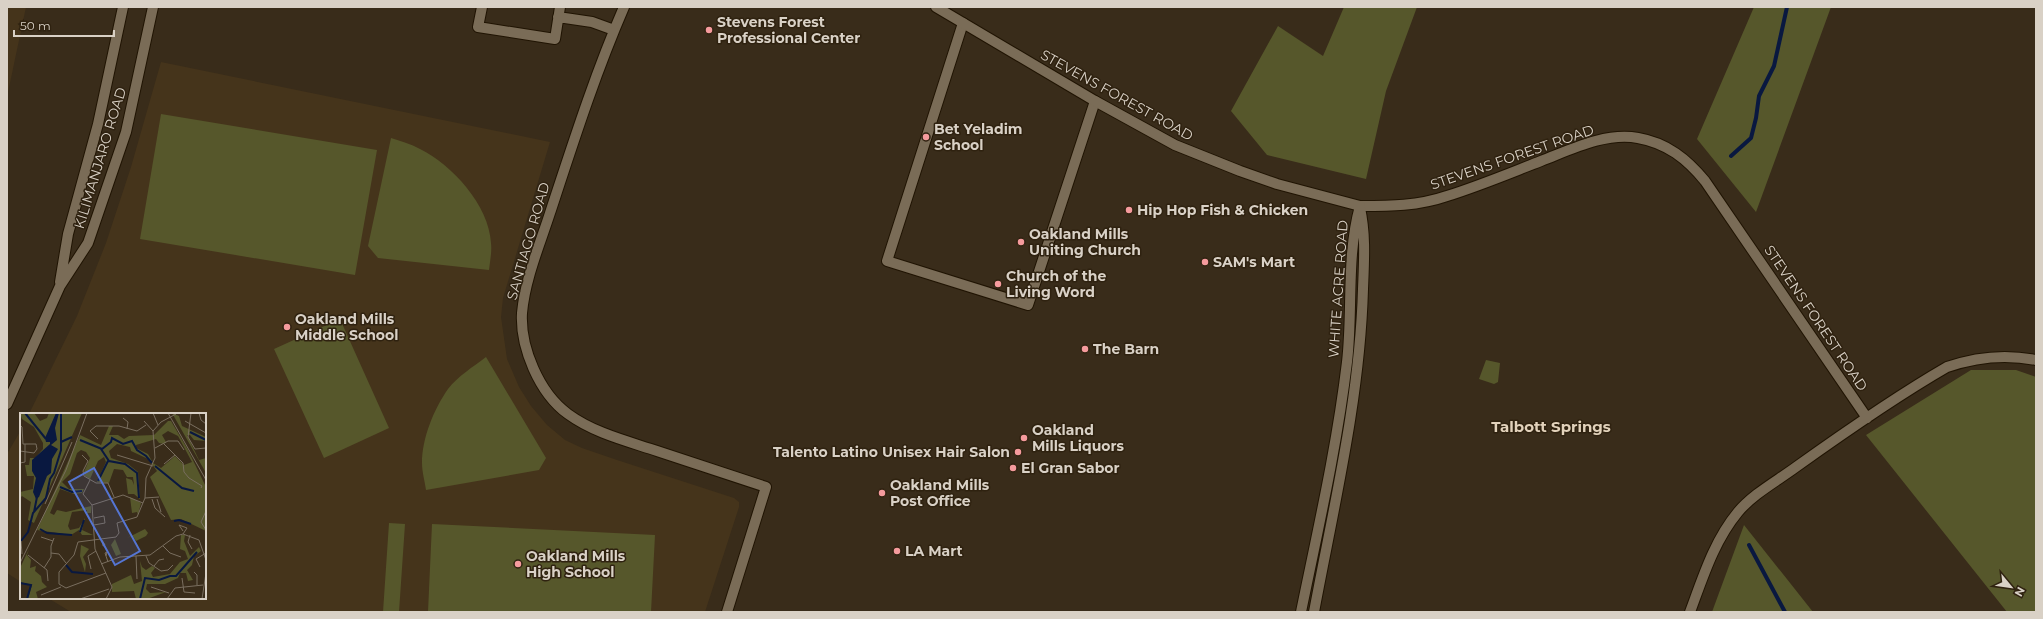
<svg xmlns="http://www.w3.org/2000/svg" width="2043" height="619" font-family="Montserrat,sans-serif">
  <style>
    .built { fill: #45341b }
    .green { fill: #56572b }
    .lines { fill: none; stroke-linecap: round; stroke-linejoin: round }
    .stream { stroke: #091840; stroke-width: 4 }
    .minor-casing { stroke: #201403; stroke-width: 12 }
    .tertiary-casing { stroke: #201403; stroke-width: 12 }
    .minor { stroke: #7a6c57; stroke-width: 10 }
    .tertiary { stroke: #7a6c57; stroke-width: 10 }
    .poi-dot { fill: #f59b9d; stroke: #2f2210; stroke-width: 1.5 }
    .labels { text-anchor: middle; stroke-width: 3; stroke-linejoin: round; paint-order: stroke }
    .poi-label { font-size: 14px; font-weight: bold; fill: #d9d1c6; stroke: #2f2210; text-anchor: start }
    .street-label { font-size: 14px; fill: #d9d1c6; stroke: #2f2210 }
    .neighbourhood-label { font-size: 15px; font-weight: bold; fill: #e2d2bb; stroke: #2f2210 }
    .inset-river { fill: none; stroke: #091840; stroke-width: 2 }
    .inset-road { fill: none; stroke: #796e5f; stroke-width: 1 }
    .view { fill: #5575d3; fill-opacity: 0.15; stroke: #5575d3; stroke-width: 2 }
    .inset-edge { fill: none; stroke: #d9d1c6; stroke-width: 2 }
  </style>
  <rect width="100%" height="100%" fill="#392c1a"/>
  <path class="built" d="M 7,7 L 26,7 L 7,97 Z
    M 161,62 L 550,142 L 503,298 L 501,317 L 507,359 L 519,387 L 531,406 L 547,425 L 565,440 L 582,448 L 617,460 L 734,498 L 739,502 L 739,507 L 705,612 L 71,612 L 48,598 L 205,598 L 205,414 L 29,414 L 77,316 L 106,243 L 131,167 Z
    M 21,430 L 21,582 L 7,573 L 7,454 Z"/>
  <path class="green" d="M 1344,7 L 1417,7 L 1386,91 L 1366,179 L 1267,155 L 1231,111 L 1278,26 L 1323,56 Z
    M 1754,7 L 1831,7 L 1756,212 L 1697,139 Z
    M 161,114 L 377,150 L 355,275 L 140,239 Z
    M 391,138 C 400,141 411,144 420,149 C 452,165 489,205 491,243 C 492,252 490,261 489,270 L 378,258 L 368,246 Z
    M 340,319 L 389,428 L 324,458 L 274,349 Z
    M 486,357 L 546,458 L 539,470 L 426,490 C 425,482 422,472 422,463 C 422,438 434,409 448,389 C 458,376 473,367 486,357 Z
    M 1486,360 L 1500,363 L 1498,382 L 1494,384 L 1479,379 Z
    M 1971,370 L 2016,370 L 2036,377 L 2036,612 L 2007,612 L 1866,435 Z
    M 389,523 L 405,524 L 399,612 L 383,612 Z
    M 432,524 L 655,535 L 651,612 L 428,612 Z
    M 1744,525 L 1813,612 L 1712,612 Z"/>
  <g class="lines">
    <path class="stream" d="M 1731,156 L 1751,138 L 1756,118 L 1759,96 L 1774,66 L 1787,7
      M 1749,545 L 1785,612"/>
    <g class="minor-casing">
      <path id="minor" d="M 482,7 L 478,27 L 555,39 L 560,7
        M 624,7 C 595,74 573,143 550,213 C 540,244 525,279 522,313 C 520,347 539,393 568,414 C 594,433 627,441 657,451 C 694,463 730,475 766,487 L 727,612
        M 558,17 L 592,22 L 614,30
        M 963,23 L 887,261 L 1028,305 L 1095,101
        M 1360,206 C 1390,206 1418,206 1447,196 C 1479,186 1510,173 1541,161 C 1570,150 1605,132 1638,138 C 1667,143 1687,159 1705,181 L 1867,418
        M 1690,612 C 1703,577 1714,541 1738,512 C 1753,494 1777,481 1796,467 C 1845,432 1895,397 1947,367 C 1976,357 2006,354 2036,360"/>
    </g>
    <g class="tertiary-casing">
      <path id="tertiary" d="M 936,7 L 1095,101 L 1175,145 L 1240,171 L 1277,184 L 1360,206
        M 60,282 L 68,234 L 98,124 L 123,7
        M 7,404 L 60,286 L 88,243 L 126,132 L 153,7
        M 1301,612 C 1318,529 1337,446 1347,362 C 1353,311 1346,256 1360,206
        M 1314,612 C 1334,505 1360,398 1363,289 C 1364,262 1366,235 1360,208"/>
    </g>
    <use href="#minor" class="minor"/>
    <use href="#tertiary" class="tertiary"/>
  </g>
  <g class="poi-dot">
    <circle cx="709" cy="30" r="4"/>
    <circle cx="926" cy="137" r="4"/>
    <circle cx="1129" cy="210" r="4"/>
    <circle cx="1021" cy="242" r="4"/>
    <circle cx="1205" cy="262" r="4"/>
    <circle cx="998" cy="284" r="4"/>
    <circle cx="287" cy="327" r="4"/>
    <circle cx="1085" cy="349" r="4"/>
    <circle cx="1024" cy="438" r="4"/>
    <circle cx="1018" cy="452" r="4"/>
    <circle cx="1013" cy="468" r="4"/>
    <circle cx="882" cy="493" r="4"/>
    <circle cx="897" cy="551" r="4"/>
    <circle cx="518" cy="564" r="4"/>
  </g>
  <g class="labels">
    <g class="poi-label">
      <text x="717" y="27">Stevens Forest<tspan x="717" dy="16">Professional Center</tspan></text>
      <text x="934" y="134">Bet Yeladim<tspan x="934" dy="16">School</tspan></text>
      <text x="1137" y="215">Hip Hop Fish &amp; Chicken</text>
      <text x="1029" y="239">Oakland Mills<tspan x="1029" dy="16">Uniting Church</tspan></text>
      <text x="1213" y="267">SAM's Mart</text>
      <text x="1006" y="281">Church of the<tspan x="1006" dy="16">Living Word</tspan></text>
      <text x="295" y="324">Oakland Mills<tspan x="295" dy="16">Middle School</tspan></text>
      <text x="1093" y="354">The Barn</text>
      <text x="1032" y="435">Oakland<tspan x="1032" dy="16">Mills Liquors</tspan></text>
      <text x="1010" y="457" text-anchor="end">Talento Latino Unisex Hair Salon</text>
      <text x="1021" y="473">El Gran Sabor</text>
      <text x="890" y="490">Oakland Mills<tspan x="890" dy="16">Post Office</tspan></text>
      <text x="905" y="556">LA Mart</text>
      <text x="526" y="561">Oakland Mills<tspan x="526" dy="16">High School</tspan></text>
    </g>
    <g class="street-label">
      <text transform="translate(1117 95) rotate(29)" y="5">STEVENS FOREST ROAD</text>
      <text transform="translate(1512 157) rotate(-19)" y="5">STEVENS FOREST ROAD</text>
      <text transform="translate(100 158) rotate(-73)" y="5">KILIMANJARO ROAD</text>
      <text transform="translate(528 241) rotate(-74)" y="5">SANTIAGO ROAD</text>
      <text transform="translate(1338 289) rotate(-86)" y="5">WHITE ACRE ROAD</text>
      <text transform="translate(1816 318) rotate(56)" y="5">STEVENS FOREST ROAD</text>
    </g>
    <g class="neighbourhood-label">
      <text x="1551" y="432">Talbott Springs</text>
    </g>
  </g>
  <g transform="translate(20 413)">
    <rect width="186" height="186" fill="#392c1a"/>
    <path d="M 0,0 L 14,0 L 20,8 L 27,5 L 29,0 L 62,0 L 14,110 L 8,107 L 11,89 L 2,83 L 0,85 L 0,79 L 13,76 L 14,63 L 7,63 L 5,52 L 9,52 L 10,45 L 15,45 L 23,36 L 23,30 L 14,14 L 2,6 ZM 152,0 L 159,3 L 162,13 L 186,24 L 186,28 L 174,27 L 170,22 L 167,22 L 179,47 L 186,45 L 186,60 ZM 148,8 L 151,8 L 168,37 L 186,74 L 186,118 L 161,106 L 151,107 L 130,64 L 137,58 L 128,46 L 111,38 L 110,34 L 97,31 L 89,38 L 91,45 L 108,51 L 118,59 L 120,86 L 114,81 L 108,81 L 106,65 L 112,67 L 114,72 L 113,64 L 107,64 L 103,57 L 94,56 L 89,70 L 77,69 L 86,49 L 84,44 L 78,48 L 70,66 L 65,63 L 64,59 L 70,45 L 66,39 L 61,37 L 57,40 L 50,61 L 42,69 L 49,76 L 64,76 L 62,80 L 54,81 L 40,76 L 30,100 L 34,102 L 37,97 L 46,99 L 71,93 L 71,100 L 67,100 L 67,97 L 52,99 L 48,113 L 50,117 L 59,115 L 65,105 L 62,117 L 73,122 L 62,122 L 59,117 L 51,122 L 17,117 L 60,22 L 81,32 L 89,13 L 93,13 L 89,22 L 98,22 L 104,26 L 109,23 L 134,22 ZM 148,18 L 158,23 L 172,49 L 164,52 L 155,43 L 141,55 L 133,50 L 128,41 L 116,35 L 116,32 L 136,26 L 139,30 L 144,31 L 146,29 L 142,22 ZM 110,84 L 121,90 L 118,102 L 117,99 L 112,100 ZM 125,116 L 128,120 L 126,123 L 116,128 L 112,122 L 107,125 ZM 161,122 L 165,122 L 164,128 L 170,143 L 179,134 L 181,138 L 174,143 L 172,152 L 167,157 L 173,167 L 168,168 L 166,160 L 160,160 L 158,165 L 145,171 L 127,171 L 126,176 L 130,180 L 146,179 L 127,186 L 116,186 L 114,178 L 92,179 L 92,171 L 111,162 L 114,171 L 122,168 L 120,148 L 122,154 L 126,157 L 132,153 L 135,155 L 131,160 L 133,164 L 150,161 L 160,149 L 168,146 L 165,138 L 160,136 ZM 95,126 L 101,141 L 96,143 L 91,132 ZM 61,132 L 69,136 L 63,144 L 66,151 L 65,159 L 60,143 ZM 9,136 L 7,142 L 11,147 L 10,155 L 16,153 L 15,158 L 21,163 L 22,169 L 27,174 L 16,179 L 18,186 L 8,186 L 12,172 L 0,169 L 0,155 Z" fill="#56572b" fill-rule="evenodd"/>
    <path d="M 36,0 L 39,0 L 35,15 L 37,27 L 31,32 L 38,36 L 32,46 L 31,60 L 27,63 L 19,84 L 16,86 L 13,79 L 16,65 L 12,58 L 12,47 L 30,31 L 30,29 L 26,29 L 25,25 Z" fill="#091840"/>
    <path class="inset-river" d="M 5,0 L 26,26M 170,19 L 186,27M 60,27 L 82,36 L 91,29 L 92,25 L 103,31 L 112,28 L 117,37 L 126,43 L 132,50M 41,29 L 52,24M 81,36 L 89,48 L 105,51 L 117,60 L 119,85M 135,53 L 162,75 L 174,78M 78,68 L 88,48M 40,74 L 52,79 L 62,78M 14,99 L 17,84M 154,108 L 159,107 L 171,111M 20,116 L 27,120 L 52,122M 60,119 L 64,107M 1,128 L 8,119 L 13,100 L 26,85 L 30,66 L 34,60 L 41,37 L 41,0M 46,152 L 52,159 L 73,161M 0,170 L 11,172 L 7,186M 120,186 L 125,165 L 139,167 L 150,163 L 156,163 L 177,139"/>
    <path class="inset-road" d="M 133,0 L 138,12M 148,0 L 186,67M 171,0 L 168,24 L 175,36 L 186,35M 179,0 L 181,7 L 186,11M 103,5 L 108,9 L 107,16M 124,8 L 133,18M 165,8 L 186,20M 0,12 L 2,14 L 3,31 L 16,31 L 17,36 L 14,40 L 0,38M 78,26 L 70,18 L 76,13 L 99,13 L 117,18 L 126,12M 144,31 L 163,50 L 164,59 L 169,65 L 182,73 L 181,75M 135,35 L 148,28 L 158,28 L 164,37M 62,42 L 68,48 L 63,58 L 64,63 L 76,70 L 88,70 L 94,84M 97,42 L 133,53M 0,50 L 5,49 L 5,31M 144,51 L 155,42M 70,67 L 63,81 L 72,92 L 75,136 L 92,174 L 86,186M 125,85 L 139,84M 132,86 L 135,95 L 145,104M 137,86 L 141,99M 25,91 L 52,29M 72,92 L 103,82 L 123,90M 186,98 L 181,109 L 186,117M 74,112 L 85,110 L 84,103 L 74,105M 163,118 L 159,112 L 167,115 L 163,121M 170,122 L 168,129 L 172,136M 21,124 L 33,128M 82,127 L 85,132 L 83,133 L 83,129M 1,128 L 2,141M 143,133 L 150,140 L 161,144M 31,140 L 39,141 L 46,150M 8,142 L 27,157 L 28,168M 86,143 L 87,139 L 85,140 L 88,149M 116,143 L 117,166M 126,143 L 129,150 L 141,158 L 148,157 L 153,152M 0,150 L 46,57 L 67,0M 81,151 L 100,144 L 130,142 L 156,123 L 163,121 L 179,127 L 186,147M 134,153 L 139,147 L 144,146M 180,154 L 176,146 L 186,140M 24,155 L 31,144 L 31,133 L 34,125M 71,156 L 68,143 L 76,138M 174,159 L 177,162 L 177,172M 86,160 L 46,175 L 39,171 L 39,159 L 54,142 L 58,129 L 96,124 L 99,120 L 97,110 L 117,104 L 125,85 L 126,65 L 135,45 L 133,18 L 141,9 L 156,1M 162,165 L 164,179 L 175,180M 131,174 L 149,180M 21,182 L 41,174M 60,186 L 89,176M 147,186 L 155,175 L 183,172M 182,186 L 186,160"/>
    <path class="view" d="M 74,55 L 120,138 L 95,152 L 49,69 Z"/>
    <rect width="186" height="186" class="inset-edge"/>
  </g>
  <rect width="2043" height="619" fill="none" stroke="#d9d1c6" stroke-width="16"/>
  <g transform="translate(2011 587) rotate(119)" stroke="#2f2210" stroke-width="3" paint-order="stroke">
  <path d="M0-3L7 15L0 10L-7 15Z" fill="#d9d1c6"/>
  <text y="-6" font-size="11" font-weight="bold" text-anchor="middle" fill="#d9d1c6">N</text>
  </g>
  <path d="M14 30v6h100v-6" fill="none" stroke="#d9d1c6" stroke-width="2"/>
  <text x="20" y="30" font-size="12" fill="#d9d1c6" stroke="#2f2210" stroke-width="3" paint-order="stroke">50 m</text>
</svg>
